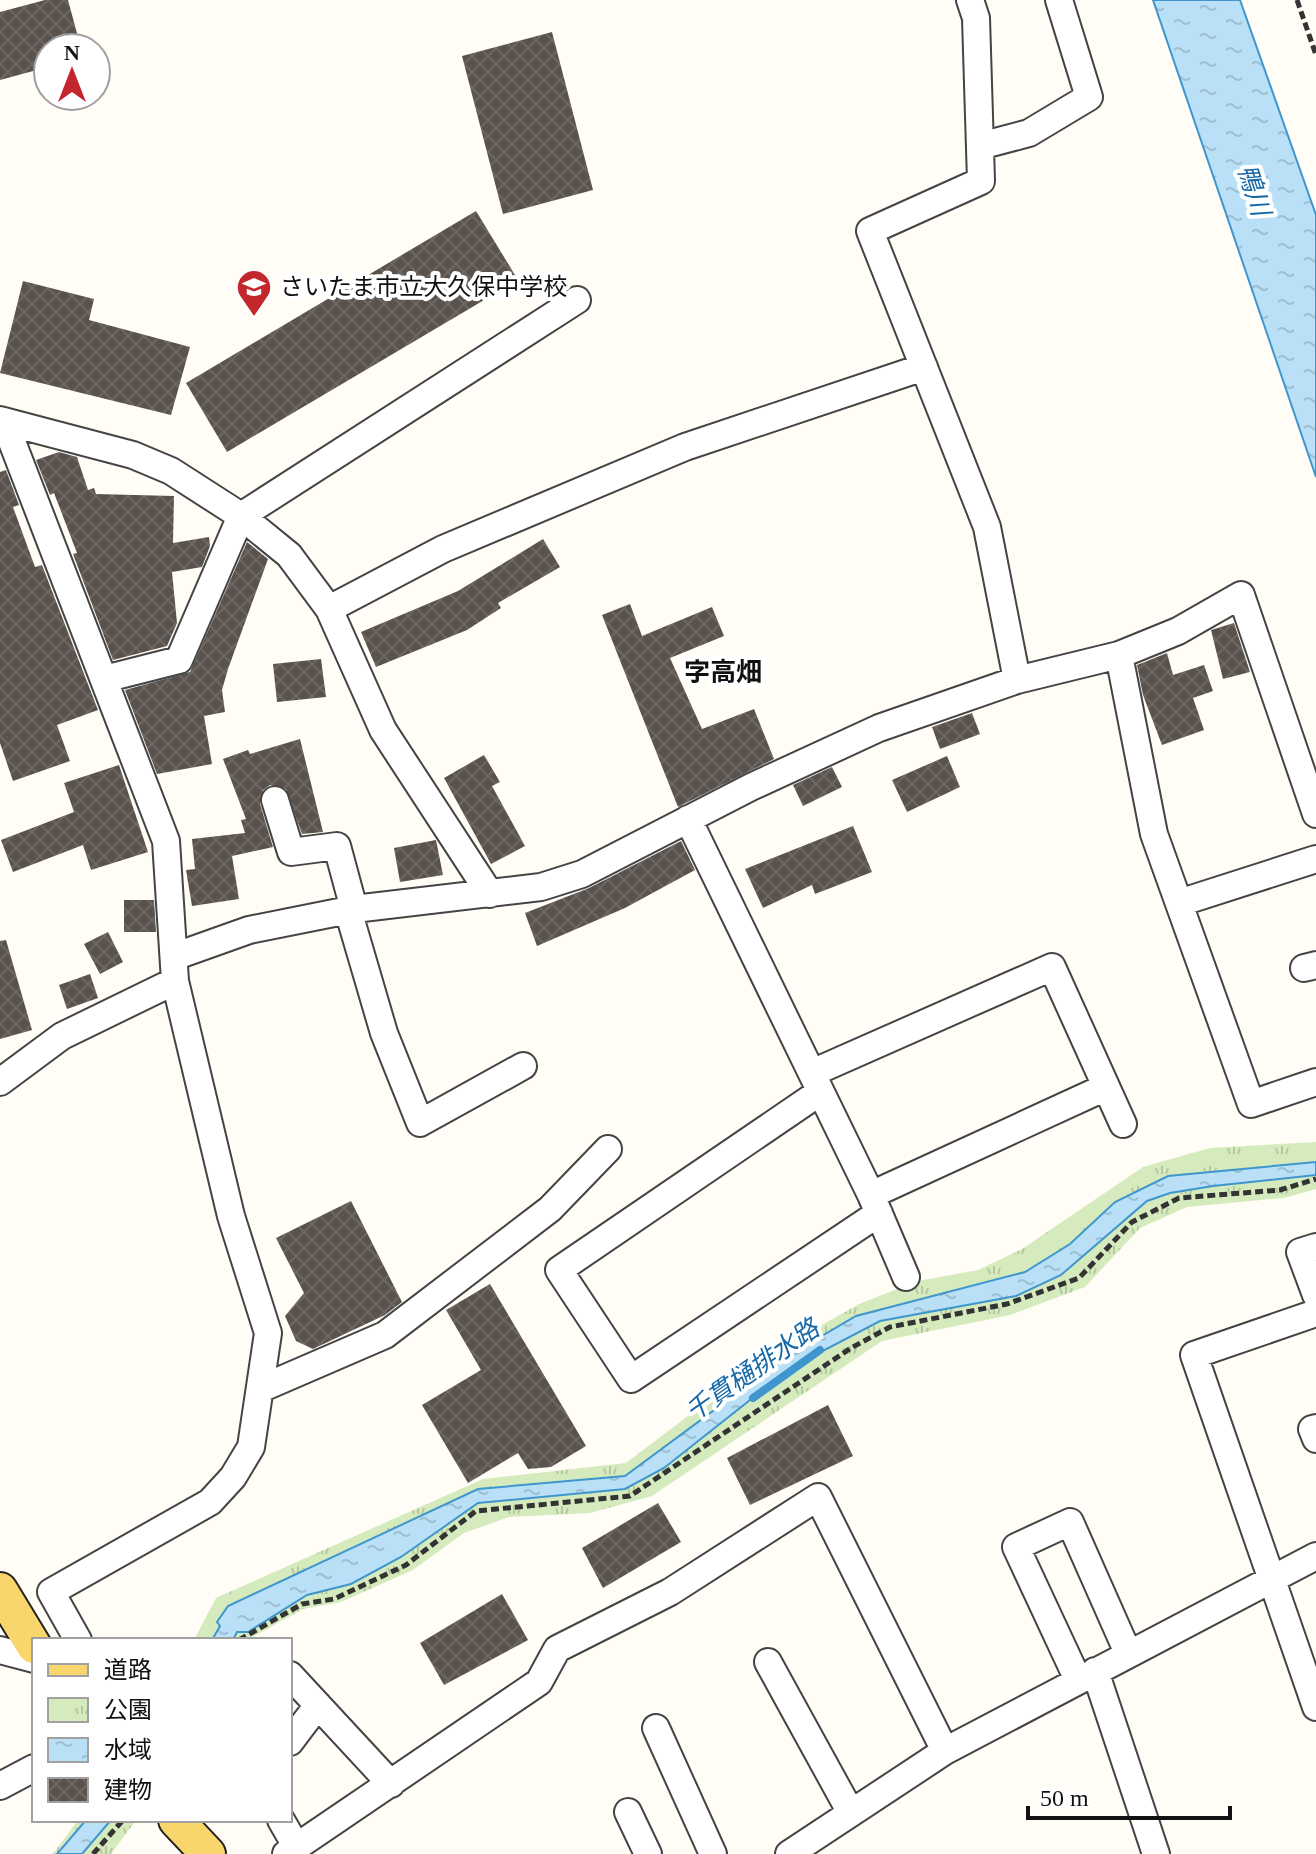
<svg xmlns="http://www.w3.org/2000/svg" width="1316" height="1854" font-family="'Times New Roman','Noto Sans JP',serif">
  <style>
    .park { fill: url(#park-tufts) }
    .water { fill: url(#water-ripples); stroke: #3f96cf; stroke-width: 2 }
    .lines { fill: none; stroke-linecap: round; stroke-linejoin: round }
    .stream { stroke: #3f96cf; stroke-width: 8 }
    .building { fill: url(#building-cross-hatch) }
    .minor-casing { stroke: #444; stroke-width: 30 }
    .major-casing { stroke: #222; stroke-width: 38 }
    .path { stroke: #333; stroke-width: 5; stroke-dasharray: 8 4; stroke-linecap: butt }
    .minor { stroke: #fff; stroke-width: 26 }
    .major { stroke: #f9d66b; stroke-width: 34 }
    .labels { text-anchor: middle; stroke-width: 8; stroke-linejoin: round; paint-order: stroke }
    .poi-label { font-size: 24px; fill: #111; stroke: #fff; text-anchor: start }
    .water-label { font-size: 26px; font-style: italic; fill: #1768a6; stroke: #fff }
    .neighbourhood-label { font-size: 26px; font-weight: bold; fill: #111; stroke: #fff }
  </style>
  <defs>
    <pattern id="park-tufts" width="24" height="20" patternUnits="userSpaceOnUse" patternTransform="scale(2)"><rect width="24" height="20" fill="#d5ebbd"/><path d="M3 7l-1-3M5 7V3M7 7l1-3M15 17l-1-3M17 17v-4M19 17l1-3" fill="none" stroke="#b6c8a1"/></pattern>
    <pattern id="water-ripples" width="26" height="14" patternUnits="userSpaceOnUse" patternTransform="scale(2)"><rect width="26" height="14" fill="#b9e0f7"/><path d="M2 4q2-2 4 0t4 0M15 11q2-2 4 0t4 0" fill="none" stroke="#9ebfd3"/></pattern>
    <pattern id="building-cross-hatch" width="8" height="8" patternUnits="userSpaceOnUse" patternTransform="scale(2)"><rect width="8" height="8" fill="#5a524d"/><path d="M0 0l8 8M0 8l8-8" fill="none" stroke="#6d6662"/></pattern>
  </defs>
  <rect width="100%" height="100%" fill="#fffdf5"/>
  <path class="park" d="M 1316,1142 L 1316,1189 L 1284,1198 L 1187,1207 L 1140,1228 L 1085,1287 L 1010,1315 L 882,1341 L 652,1496 L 590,1513 L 509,1517 L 464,1533 L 413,1570 L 341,1602 L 303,1609 L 247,1640 L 194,1640 L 216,1598 L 483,1479 L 626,1463 L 767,1356 L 859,1304 L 918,1281 L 978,1270 L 1022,1249 L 1143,1167 L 1210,1148 Z
    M 78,1820 L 136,1820 L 111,1854 L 53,1854 Z"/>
  <path class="water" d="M 1153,0 L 1240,0 L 1316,215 L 1316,477 Z
    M 1316,1162 L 1316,1175 L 1213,1186 L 1170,1193 L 1147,1201 L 1061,1275 L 1016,1296 L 880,1321 L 792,1367 L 664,1468 L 625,1489 L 478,1503 L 401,1557 L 351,1584 L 307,1595 L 248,1632 L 237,1632 L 233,1640 L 212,1640 L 220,1626 L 217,1622 L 228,1606 L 478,1489 L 625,1476 L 786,1357 L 856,1316 L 1025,1272 L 1070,1244 L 1115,1202 L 1168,1176 Z
    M 86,1820 L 111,1820 L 82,1854 L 57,1854 Z"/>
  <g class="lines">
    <path class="stream" d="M 753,1398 L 820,1350"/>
  </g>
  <path class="building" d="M 45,0 L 68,0 L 81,48 L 48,48 L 48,67 L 0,80 L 0,12 Z
    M 552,32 L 593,190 L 503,214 L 462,56 Z
    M 476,211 L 518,280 L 227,452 L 186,383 Z
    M 23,281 L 94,299 L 89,320 L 190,347 L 171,415 L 0,373 Z
    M 59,452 L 77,457 L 88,490 L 94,488 L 96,494 L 174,496 L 173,543 L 209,537 L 210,546 L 202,567 L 172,572 L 177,623 L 167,646 L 113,660 L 73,554 L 77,553 L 54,493 L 50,495 L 36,460 Z
    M 6,470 L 19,505 L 13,507 L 35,567 L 42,565 L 98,710 L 57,725 L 70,761 L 13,781 L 0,743 L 0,472 Z
    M 543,539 L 560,567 L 498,603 L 501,608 L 467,630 L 376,667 L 361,632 L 458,591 Z
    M 247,542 L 268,559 L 228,669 L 222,690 L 225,712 L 204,716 L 212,764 L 157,774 L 125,690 L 190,672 Z
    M 630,604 L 642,636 L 712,607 L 724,636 L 670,658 L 702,729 L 754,709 L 774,759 L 678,807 L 602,615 Z
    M 1234,623 L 1250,672 L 1223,679 L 1211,630 Z
    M 1167,653 L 1173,675 L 1204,665 L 1213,691 L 1193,698 L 1204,730 L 1162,745 L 1143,695 L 1137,665 Z
    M 321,659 L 326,697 L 277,702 L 273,664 Z
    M 972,713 L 980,734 L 940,749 L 932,727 Z
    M 300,739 L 323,832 L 302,834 L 286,789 L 270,785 L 263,790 L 260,804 L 273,847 L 232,856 L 239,899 L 192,906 L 186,870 L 195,869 L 192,839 L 245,833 L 241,820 L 246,819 L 223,759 L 248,750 L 250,754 Z
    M 484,755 L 500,782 L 492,786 L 525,846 L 491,864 L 444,778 Z
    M 947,756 L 960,787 L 907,812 L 892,780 Z
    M 119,765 L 148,852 L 91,870 L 83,845 L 13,872 L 1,840 L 74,812 L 64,783 Z
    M 832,767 L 842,787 L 803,806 L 793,785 Z
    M 853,826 L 872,872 L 815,894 L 812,885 L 763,908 L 745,869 Z
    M 436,840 L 443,875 L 400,882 L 394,848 Z
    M 681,841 L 695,870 L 625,908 L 537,946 L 525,913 L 589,888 Z
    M 124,900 L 154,900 L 156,932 L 124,932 Z
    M 108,932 L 123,962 L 100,974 L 84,944 Z
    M 6,940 L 32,1030 L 0,1039 L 0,941 Z
    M 90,974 L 98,998 L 67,1009 L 59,985 Z
    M 351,1201 L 402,1302 L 385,1315 L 313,1349 L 296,1341 L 285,1316 L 304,1293 L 276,1238 Z
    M 490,1284 L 586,1446 L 551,1467 L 528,1469 L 518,1453 L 468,1483 L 422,1405 L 481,1370 L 446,1310 Z
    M 828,1405 L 853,1456 L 750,1505 L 727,1458 Z
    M 658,1503 L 681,1542 L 603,1588 L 582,1548 Z
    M 502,1594 L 528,1640 L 444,1685 L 420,1643 Z"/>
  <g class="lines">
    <g class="minor-casing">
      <path id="minor" d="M 970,0 L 976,18 L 981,181 L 870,231 L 987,527 L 1017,680
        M 980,146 L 1029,133 L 1089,97 L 1059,0
        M 0,420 L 133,455 L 171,471 L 241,516 L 289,555 L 329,609 L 383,730 L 490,894
        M 4,421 L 166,841 L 175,981 L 231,1216 L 268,1333 L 251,1447 L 233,1477 L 210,1502 L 51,1592 L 78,1640
        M 329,609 L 443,549 L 685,447 L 924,367
        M 1119,655 L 1154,834 L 1251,1104 L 1316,1082
        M 104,679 L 179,660 L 241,516 L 577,300
        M 275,800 L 291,852 L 337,846 L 354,909
        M 688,819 L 871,1195 L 906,1277
        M 1179,903 L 1316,859
        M 348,910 L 384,1033 L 420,1123 L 523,1066
        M 176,956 L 249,930 L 354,909 L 541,887 L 582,874 L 751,787 L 879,728 L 1017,680 L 1119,655 L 1178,631 L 1241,595 L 1316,814
        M 1304,968 L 1316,965
        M 812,1073 L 1052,967 L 1123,1124
        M 0,1082 L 62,1036 L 175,981
        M 820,1092 L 559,1270 L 631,1379 L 879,1213
        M 871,1195 L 1106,1087
        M 1316,1247 L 1300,1252 L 1316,1295
        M 1316,1313 L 1194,1355 L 1316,1707
        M 260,1389 L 385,1335 L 550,1209 L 608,1149
        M 1316,1428 L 1312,1429 L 1316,1439
        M 0,1650 L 34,1659
        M 768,1662 L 851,1813
        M 1095,1671 L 1156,1854
        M 290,1675 L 391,1784
        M 1078,1680 L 1016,1547 L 1070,1522 L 1128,1653
        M 656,1728 L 713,1854
        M 290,1742 L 318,1705
        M 0,1786 L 34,1768
        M 628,1812 L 648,1854
        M 281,1820 L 296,1846
        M 286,1854 L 539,1682 L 557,1649 L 670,1592 L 818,1497 L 945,1751
        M 789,1854 L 945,1751 L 1316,1556"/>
    </g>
    <g class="major-casing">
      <path id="major" d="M 0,1590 L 34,1646
        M 176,1820 L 208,1854"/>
    </g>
    <path class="path" d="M 1297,0 L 1316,55
      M 239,1640 L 302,1604 L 334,1599 L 406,1565 L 476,1511 L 630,1496 L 851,1348 L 890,1327 L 1007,1304 L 1079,1278 L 1132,1222 L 1179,1198 L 1280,1190 L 1316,1179
      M 93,1854 L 123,1820"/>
    <use href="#minor" class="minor"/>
    <use href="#major" class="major"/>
  </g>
  <defs>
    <g id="school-pin" transform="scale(1.8)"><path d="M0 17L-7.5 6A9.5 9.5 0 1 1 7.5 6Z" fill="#c4262e" stroke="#fff"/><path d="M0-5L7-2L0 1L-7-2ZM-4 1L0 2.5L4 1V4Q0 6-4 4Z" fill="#fff"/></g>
  </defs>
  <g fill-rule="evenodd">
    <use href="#school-pin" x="254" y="287"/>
  </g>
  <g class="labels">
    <g class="poi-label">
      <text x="280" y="295">さいたま市立大久保中学校</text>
    </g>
    <g class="water-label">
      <text transform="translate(1254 190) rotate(72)" y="9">鴨川</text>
      <text transform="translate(752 1370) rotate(-35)" y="9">千貫樋排水路</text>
    </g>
    <g class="neighbourhood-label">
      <text x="723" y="681">字高畑</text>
    </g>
  </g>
  <rect x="32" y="1638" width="260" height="184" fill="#ffffff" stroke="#a0a0a0" stroke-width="2"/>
  <rect x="48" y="1664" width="40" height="12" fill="#f9d66b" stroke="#a0a0a0" stroke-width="2"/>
  <text x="104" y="1678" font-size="24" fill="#111111">道路</text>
  <rect x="48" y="1698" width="40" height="24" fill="url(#park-tufts)" stroke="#a0a0a0" stroke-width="2"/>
  <text x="104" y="1718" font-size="24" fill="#111111">公園</text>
  <rect x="48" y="1738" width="40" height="24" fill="url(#water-ripples)" stroke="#a0a0a0" stroke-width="2"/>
  <text x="104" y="1758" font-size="24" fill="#111111">水域</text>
  <rect x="48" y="1778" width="40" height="24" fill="url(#building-cross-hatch)" stroke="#a0a0a0" stroke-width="2"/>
  <text x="104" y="1798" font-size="24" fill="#111111">建物</text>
  <g transform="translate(72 72)"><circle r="38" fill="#ffffff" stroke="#a0a0a0" stroke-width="2"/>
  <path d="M0-6L14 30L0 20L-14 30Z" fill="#c4262e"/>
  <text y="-12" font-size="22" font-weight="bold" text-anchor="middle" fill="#111111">N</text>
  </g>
  <path d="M1028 1806v12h202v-12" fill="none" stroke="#111111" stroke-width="4"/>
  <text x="1040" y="1806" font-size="24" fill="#111111" stroke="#ffffff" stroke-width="6" paint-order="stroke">50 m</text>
</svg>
